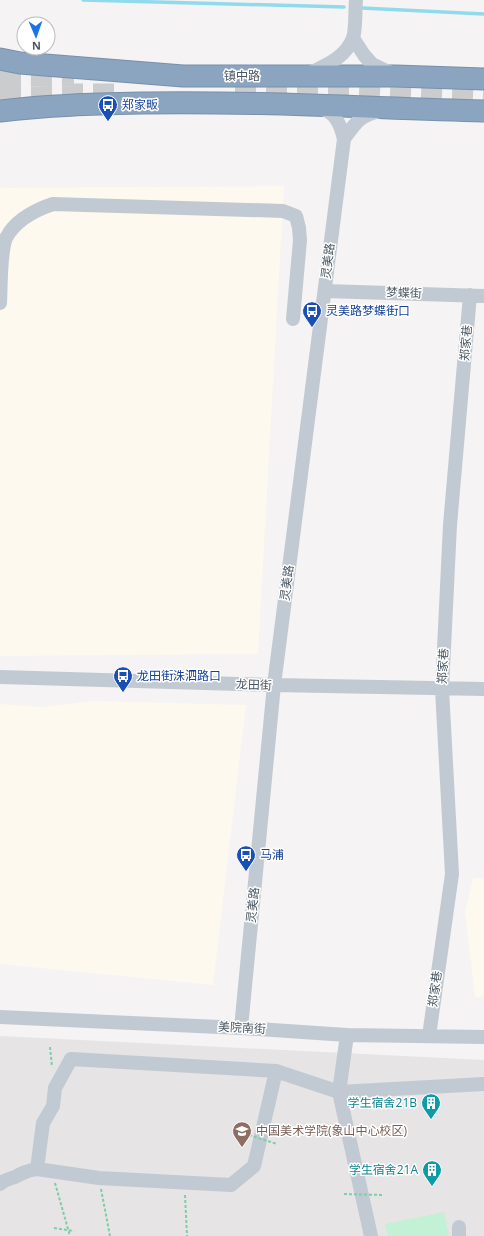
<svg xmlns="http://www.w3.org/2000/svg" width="484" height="1236" font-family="'Open Sans','Noto Sans SC',sans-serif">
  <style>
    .commercial { fill: #fdf9ef }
    .education { fill: #e6e4e5 }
    .green { fill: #c3f1d5 }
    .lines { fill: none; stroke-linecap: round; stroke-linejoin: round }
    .stream { stroke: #90daee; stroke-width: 3.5 }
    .highway-tunnel { stroke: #caccce; stroke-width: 21; stroke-dasharray: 21 10; stroke-linecap: butt }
    .highway-casing { stroke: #7690ad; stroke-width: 23 }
    .path { stroke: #7ad0a6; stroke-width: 2; stroke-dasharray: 3 2; stroke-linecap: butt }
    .minor { stroke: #c1cad2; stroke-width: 14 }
    .highway { stroke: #8ba5c1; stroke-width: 21 }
    .path-bridge { stroke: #7ad0a6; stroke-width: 2; stroke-dasharray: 3 2; stroke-linecap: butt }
    .labels { text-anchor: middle; stroke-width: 3; stroke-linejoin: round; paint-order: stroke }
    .street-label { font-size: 12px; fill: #4a5661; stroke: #fff }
    .transit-label { font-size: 12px; fill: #164399; stroke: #fff; text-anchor: start }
    .culture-label { font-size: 12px; fill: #0d838f; stroke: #fff; text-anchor: end }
    .education-label { font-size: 12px; fill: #785e54; stroke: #fff; text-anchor: start }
  </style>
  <rect width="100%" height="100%" fill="#f5f3f3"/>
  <path class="commercial" d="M 284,186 L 258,654 L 0,656 L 0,188 Z
    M 94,701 L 246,705 L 213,985 L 0,964 L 0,704 L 42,707 Z
    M 473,878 L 484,878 L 484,997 L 475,997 L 465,912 Z"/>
  <path class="education" d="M 0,1036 L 484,1060 L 484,1236 L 0,1236 Z"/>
  <path class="green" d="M 444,1212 L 449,1236 L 388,1236 L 385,1224 Z"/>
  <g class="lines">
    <path class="stream" d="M 83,0 L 344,7
      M 362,8 L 484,14"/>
    <path class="highway-tunnel" d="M 0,75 L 74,76
      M 235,93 L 350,93 L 484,99
      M 0,94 L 117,94"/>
    <g class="highway-casing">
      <path id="highway" d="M 0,59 L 20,63 L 183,76 L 396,76 L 484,79
        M 0,111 C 47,105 95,104 142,103 C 256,101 370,108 484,111"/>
    </g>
    <path class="path" d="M 50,1047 L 52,1067
      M 55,1183 L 70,1236
      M 101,1189 L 110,1236
      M 185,1195 L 187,1236"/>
    <path class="minor" d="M 353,38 L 364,55 L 372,64 L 393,74
      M 310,73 C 327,65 346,57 353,38 C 356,30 355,9 356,0
      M 344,139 C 356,122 359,116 380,111
      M 325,291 L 484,296
      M 0,303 C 1,286 0,253 6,238 C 15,221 35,210 53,204 L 283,211 L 296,216 L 299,228 L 300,240 L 293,319
      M 0,677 L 274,685 L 484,689
      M 0,1017 L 241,1028 L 347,1035 L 484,1037
      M 241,1028 L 274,685 L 344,139 C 340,123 335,111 317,107
      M 347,1035 L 339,1092 L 371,1236
      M 429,1036 L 452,874 L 442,689 L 450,525 L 470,295
      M 37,1169 L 99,1178 L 231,1185 L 254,1166 L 276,1071
      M 0,1184 C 5,1179 10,1179 15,1177 C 24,1172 27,1171 37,1169 L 43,1123 L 53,1106 L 55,1088 L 71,1059 L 276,1071 L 339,1092 L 484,1084
      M 459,1227 L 459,1236"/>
    <use href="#highway" class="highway"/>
    <path class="path-bridge" d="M 249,1135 L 277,1144
      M 344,1194 L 382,1195
      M 54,1228 L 74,1231"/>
  </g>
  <defs>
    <g id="bus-pin" transform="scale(1)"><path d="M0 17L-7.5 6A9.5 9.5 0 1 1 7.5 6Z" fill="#1a4fb4" stroke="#fff"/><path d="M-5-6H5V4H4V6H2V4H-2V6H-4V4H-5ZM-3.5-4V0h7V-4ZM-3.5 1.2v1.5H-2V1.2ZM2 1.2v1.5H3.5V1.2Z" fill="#fff"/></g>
    <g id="building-pin" transform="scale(1)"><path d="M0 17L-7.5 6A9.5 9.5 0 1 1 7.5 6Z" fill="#0f9aa8" stroke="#fff"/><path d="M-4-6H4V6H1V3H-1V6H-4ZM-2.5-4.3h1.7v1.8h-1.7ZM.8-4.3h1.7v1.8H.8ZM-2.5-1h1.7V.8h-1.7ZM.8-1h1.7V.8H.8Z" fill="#fff"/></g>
    <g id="university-pin" transform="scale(1)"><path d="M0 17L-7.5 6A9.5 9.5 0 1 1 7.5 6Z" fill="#8d6e63" stroke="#fff"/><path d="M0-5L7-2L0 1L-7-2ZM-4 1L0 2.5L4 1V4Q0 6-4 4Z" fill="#fff"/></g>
  </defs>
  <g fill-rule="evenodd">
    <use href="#bus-pin" x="108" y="105"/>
    <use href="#bus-pin" x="312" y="311"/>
    <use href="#bus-pin" x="123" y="676"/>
    <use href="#bus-pin" x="246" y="855"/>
    <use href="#building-pin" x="431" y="1103"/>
    <use href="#university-pin" x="242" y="1131"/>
    <use href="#building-pin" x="432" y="1170"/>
  </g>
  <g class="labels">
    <g class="street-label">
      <text x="242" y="80">镇中路</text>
      <text transform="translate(328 261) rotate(-83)" y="4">灵美路</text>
      <text transform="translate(404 293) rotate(2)" y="4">梦蝶街</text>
      <text transform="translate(466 343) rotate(-85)" y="4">郑家巷</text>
      <text transform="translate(287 583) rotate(-83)" y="4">灵美路</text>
      <text transform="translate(443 666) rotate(-87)" y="4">郑家巷</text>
      <text transform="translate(254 685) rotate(2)" y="4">龙田街</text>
      <text transform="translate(253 905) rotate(-84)" y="4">灵美路</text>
      <text transform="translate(435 989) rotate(-82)" y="4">郑家巷</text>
      <text transform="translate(242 1028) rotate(3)" y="4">美院南街</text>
    </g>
    <g class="transit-label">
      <text x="122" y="109">郑家畈</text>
      <text x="326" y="315">灵美路梦蝶街口</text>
      <text x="137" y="680">龙田街洙泗路口</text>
      <text x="260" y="859">马浦</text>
    </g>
    <g class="culture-label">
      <text x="417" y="1107">学生宿舍21B</text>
      <text x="418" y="1174">学生宿舍21A</text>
    </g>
    <g class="education-label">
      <text x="256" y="1135">中国美术学院(象山中心校区)</text>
    </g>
  </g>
  <g transform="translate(36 36) rotate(178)"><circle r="19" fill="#ffffff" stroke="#b7bbc0"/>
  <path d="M0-3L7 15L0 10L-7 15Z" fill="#1a73e8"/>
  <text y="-6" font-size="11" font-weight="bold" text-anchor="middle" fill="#4a5661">N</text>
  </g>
</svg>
